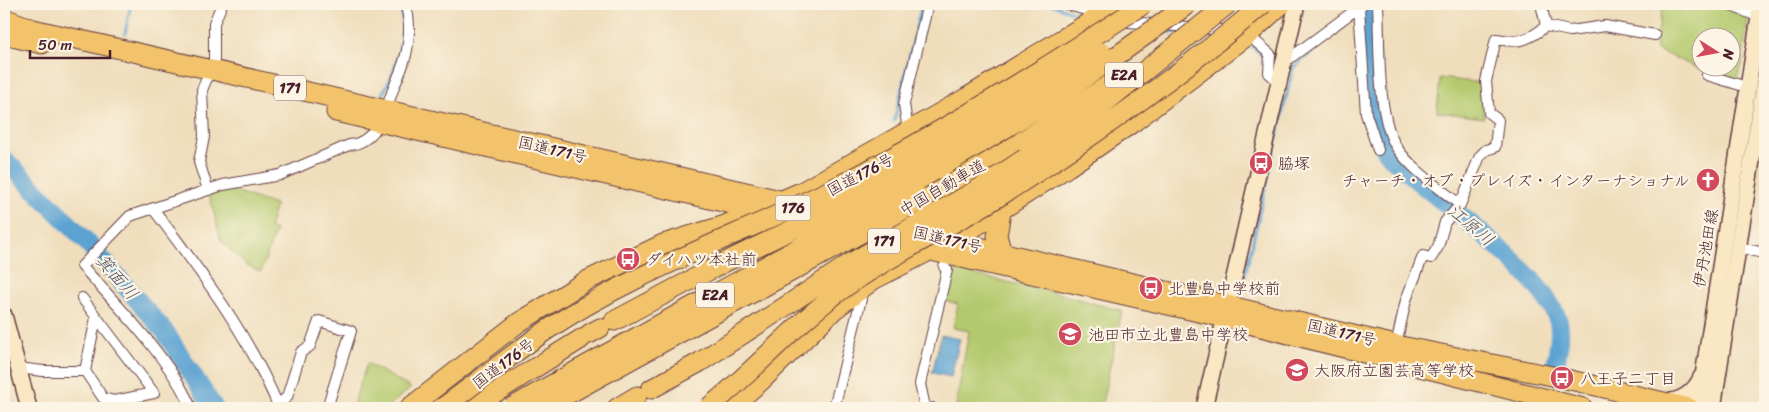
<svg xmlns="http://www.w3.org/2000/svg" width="1769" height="412" font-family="Sriracha,'Klee One',sans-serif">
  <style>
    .green { fill: #b4c96d; stroke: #7f744c; fill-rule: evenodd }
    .water { fill: #5ba3d2; stroke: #52617e }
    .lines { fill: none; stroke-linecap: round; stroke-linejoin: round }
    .stream { stroke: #5ba3d2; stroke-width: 3 }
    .river { stroke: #5ba3d2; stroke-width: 19 }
    .street-casing { stroke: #633c41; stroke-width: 12 }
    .secondary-casing { stroke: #633c41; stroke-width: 18 }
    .highway-casing { stroke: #633c41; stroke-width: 21 }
    .street { stroke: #fff; stroke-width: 10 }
    .secondary { stroke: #fae7c3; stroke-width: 15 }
    .highway { stroke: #f2c36a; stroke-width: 19 }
    .highway-bridge-casing { stroke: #633c41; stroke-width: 21; stroke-linecap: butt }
    .highway-bridge { stroke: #f2c36a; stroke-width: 19 }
    .labels { text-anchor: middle; stroke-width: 4.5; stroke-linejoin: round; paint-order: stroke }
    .shield { fill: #fcf5e5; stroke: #7f5f63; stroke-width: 1 }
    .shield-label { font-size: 15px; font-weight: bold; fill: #4a1f2b }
    .street-label { font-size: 16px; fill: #4a1f2b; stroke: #fcf5e5 }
    .poi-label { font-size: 16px; fill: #4a1f2b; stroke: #fcf5e5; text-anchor: start }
    .water-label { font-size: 18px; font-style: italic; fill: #51546e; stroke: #fcf5e5 }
  </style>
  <rect width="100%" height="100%" fill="#fcf5e5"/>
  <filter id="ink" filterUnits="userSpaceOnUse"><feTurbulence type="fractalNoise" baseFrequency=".02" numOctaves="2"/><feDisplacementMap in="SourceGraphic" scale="10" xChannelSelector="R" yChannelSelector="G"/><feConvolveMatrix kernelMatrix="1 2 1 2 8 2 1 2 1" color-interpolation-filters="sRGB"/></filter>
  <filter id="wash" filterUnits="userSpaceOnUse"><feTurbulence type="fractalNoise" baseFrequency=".0096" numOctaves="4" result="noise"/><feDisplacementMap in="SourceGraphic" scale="20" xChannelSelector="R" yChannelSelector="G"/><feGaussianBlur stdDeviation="1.12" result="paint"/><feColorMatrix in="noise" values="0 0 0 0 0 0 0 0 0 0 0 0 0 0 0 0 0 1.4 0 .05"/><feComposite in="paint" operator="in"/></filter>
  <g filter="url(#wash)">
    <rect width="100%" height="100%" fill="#efddbb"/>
    <path class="green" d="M 1663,4 L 1717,4 L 1748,18 L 1742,65 L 1736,80 L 1708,68 L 1706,72 L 1655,49 ZM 1702,38 L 1732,38 L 1732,68 L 1702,68 Z
      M 1440,78 L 1482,83 L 1484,118 L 1437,112 Z
      M 228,189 L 276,205 L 269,228 L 276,230 L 261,272 L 245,264 L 221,241 L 209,194 Z
      M 953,270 L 1053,292 L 1122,311 L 1101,408 L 971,408 L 956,405 L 969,331 L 953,328 L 958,304 L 946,301 Z
      M 367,363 L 411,388 L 386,408 L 352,408 Z"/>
    <path class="water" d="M 941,335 L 960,339 L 951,377 L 932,373 Z"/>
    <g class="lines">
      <path class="stream" d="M 1051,4 L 1080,15
        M 1364,13 L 1370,13
        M 1122,27 L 1141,29
        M 1162,31 L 1181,33
        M 125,34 L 131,4
        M 1251,46 L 1261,54 L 1265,64
        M 381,96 C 396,73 409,30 399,4
        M 894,121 L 922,4
        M 1243,284 L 1293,68 L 1344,25"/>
      <path class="river" d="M 1370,4 C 1369,35 1370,123 1384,147 C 1393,162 1411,175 1425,187 C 1463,219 1541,274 1558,320 C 1562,333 1558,350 1556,362
        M 4,159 L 86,241 L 165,332 L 214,408"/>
    </g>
  </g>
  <g filter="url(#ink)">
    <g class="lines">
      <g class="street-casing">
        <path id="street" d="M 1065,4 L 1086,10
          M 1378,4 C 1380,42 1376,116 1397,148 C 1413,171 1439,187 1460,205
          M 1541,4 L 1546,26 L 1570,31 L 1605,26 L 1655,35
          M 1726,4 L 1760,17
          M 1359,7 L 1366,114 L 1378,150
          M 1129,22 L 1222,30
          M 1255,41 L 1270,54 L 1269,73 L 1278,81
          M 1282,64 L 1362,5
          M 1707,75 L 1750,88
          M 908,131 L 904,104 L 928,4
          M 208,190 L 199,162 L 204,137 L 202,90 L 214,61 L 214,23 L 222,4
          M 154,210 C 201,272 249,335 279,408
          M 1739,248 L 1765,253
          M 1396,345 L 1406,300 L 1423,256 L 1431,258 L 1438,247 L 1445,222 L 1460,205 L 1480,156 L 1486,150 L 1495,147 L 1498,120 L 1489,113 L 1486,81 L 1496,39 C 1519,43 1528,41 1546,26
          M 18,368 L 43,371 L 85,371 L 103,398 L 114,401 L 154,393 L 82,298
          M 85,371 L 96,318
          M 278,405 L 287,397 L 301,352 L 310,346 L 319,321 L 351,331 L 327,408
          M 191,408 C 172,361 117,305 82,266 L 130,216 L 223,185 L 280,175 L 349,145 C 377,143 386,109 394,87 C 399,75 405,63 407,50 C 410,36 410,17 405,4
          M 834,408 L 861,299
          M 932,408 L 925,407 L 920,384 L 947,270 L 944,267"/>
      </g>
      <g class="secondary-casing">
        <path id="secondary" d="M 4,315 L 29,408
          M 1664,402 C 1681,401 1694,393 1701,377
          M 1204,408 L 1297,4
          M 1698,408 L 1761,4
          M 1713,408 L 1765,78"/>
      </g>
      <g class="highway-casing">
        <path id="highway" d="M 4,18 L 33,29 L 811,207
          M 4,35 L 42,44
          M 336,112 L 787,217
          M 925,198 L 1022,141
          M 1001,212 L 997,236 L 1002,252
          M 848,232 L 1225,318 L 1583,408
          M 920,233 L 1396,345 L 1562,378 L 1689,408
          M 614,321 L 723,263
          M 589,334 L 600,328
          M 651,389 L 700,362 L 780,310
          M 409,408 L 518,323 L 586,281 L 663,244 L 725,225 L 801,192 L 966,98 L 1119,4
          M 471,408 L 581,339
          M 617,408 L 637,396
          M 730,408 L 761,381 L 834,310 L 873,280 L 970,230 L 1068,167 L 1135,121 L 1247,36 L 1282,4"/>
      </g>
      <use href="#street" class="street"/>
      <use href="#secondary" class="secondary"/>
      <use href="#highway" class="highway"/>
      <g class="highway-bridge-casing">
        <path id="highway-bridge" d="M 1022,141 L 1112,83
          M 723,263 L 818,217 L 1003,112 L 1101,52
          M 780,310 L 849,264 L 985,185 L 1087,117 L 1228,4
          M 442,408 C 477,383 510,355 547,330 C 638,269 745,234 842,184 C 946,130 1046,68 1144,4
          M 511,408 C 696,301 888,205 1068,89 C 1109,62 1149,33 1188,4
          M 543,408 L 925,198
          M 708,408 C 756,370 797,321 847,286 C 896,252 950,227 1000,196 C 1092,138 1181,74 1263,4"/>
      </g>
      <use href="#highway-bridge" class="highway-bridge"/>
    </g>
  </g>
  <defs>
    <g id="bus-disc" transform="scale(1.25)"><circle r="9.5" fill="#d1495b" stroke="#fcf5e5"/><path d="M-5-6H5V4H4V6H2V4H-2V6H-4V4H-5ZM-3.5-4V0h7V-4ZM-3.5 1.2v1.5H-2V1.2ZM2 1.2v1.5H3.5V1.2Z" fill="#fff"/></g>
    <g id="church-disc" transform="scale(1.25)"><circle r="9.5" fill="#d1495b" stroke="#fcf5e5"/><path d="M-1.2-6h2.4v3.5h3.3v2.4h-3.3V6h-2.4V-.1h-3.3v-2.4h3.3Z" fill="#fff"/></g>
    <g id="school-disc" transform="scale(1.25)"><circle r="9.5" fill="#d1495b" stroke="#fcf5e5"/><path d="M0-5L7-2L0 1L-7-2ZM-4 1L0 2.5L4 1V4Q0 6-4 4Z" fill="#fff"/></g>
  </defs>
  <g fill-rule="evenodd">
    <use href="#bus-disc" x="1261" y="163"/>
    <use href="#church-disc" x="1708" y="180"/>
    <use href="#bus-disc" x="628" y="259"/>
    <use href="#bus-disc" x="1151" y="288"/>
    <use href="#school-disc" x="1070" y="334"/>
    <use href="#school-disc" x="1297" y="370"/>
    <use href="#bus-disc" x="1562" y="378"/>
  </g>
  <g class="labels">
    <g class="shield">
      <rect x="1105" y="62.5" width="38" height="25" rx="4"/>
      <rect x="274" y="75.5" width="32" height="25" rx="4"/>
      <rect x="775.5" y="195.5" width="35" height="25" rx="4"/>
      <rect x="868" y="228.5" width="32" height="25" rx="4"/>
      <rect x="696" y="282.5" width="38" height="25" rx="4"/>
    </g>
    <g class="shield-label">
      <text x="1124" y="80">E2A</text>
      <text x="290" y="93">171</text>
      <text x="793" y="213">176</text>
      <text x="884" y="246">171</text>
      <text x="715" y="300">E2A</text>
    </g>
    <g class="street-label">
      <text transform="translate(553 149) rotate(13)" y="6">国道171号</text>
      <text transform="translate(860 174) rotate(-28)" y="6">国道176号</text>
      <text transform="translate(942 187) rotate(-30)" y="6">中国自動車道</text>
      <text transform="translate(948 239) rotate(13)" y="6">国道171号</text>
      <text transform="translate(1705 248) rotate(-80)" y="6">伊丹池田線</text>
      <text transform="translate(1342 332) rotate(13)" y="6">国道171号</text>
      <text transform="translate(503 363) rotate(-37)" y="6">国道176号</text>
    </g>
    <g class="poi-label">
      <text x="1278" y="169">脇塚</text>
      <text x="1690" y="186" text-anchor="end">チャーチ・オブ・プレイズ・インターナショナル</text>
      <text x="646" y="265">ダイハツ本社前</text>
      <text x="1168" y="294">北豊島中学校前</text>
      <text x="1088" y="340">池田市立北豊島中学校</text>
      <text x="1314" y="376">大阪府立園芸高等学校</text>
      <text x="1580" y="384">八王子二丁目</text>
    </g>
    <g class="water-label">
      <text transform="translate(1471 225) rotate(40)" y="6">江原川</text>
      <text transform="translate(117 277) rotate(49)" y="6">箕面川</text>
    </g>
  </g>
  <rect width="1769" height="412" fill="none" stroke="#fcf5e5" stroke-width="20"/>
  <g transform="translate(1716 52) rotate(101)"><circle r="24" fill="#fcf5e5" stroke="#b59f9b"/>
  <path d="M0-4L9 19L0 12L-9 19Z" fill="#d1495b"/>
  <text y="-8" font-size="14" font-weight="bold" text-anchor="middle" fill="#4a1f2b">N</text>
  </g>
  <path d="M30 50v8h80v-8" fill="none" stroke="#4a1f2b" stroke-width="2.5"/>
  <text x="38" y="50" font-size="15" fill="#4a1f2b" stroke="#fcf5e5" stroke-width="4" paint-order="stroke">50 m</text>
</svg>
